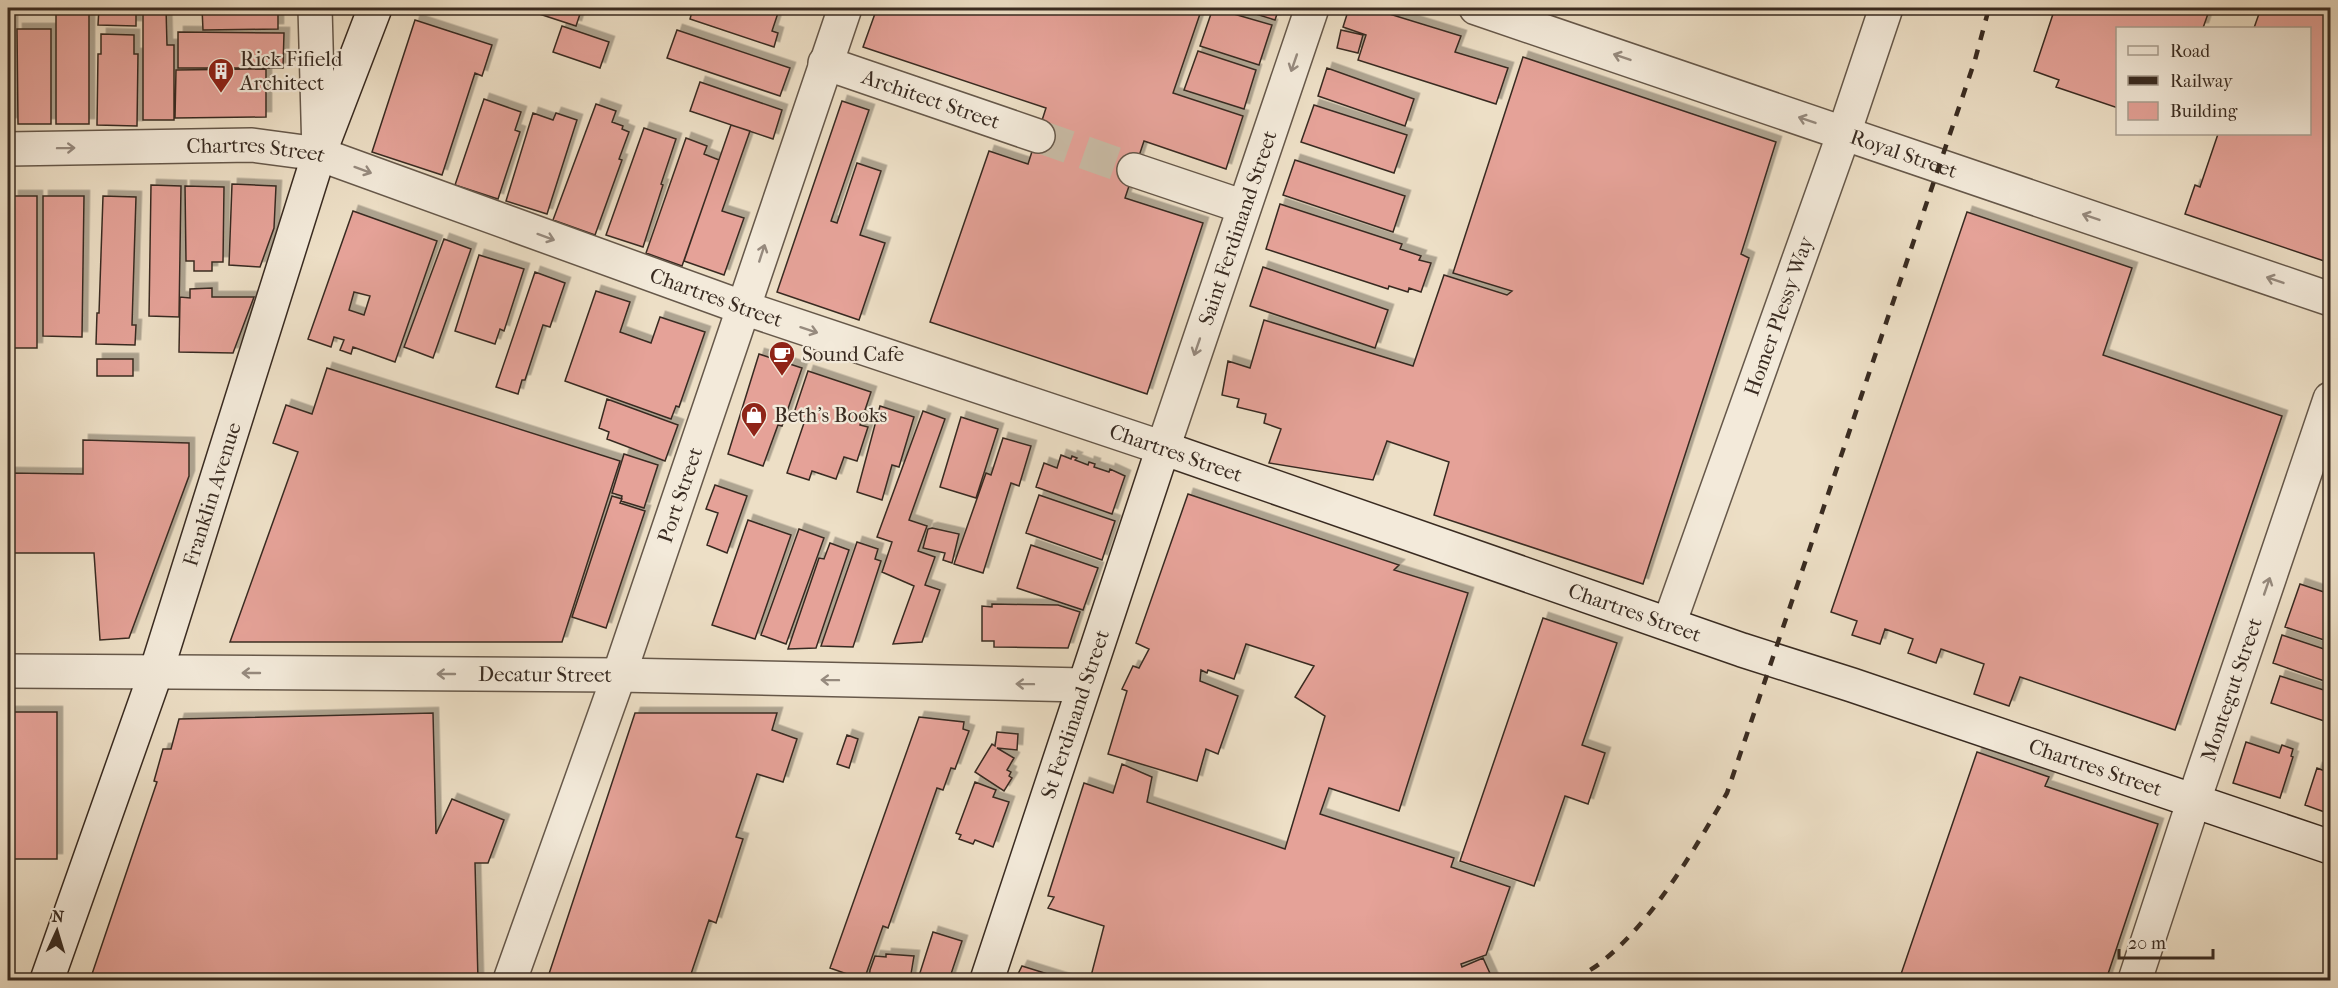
<svg xmlns="http://www.w3.org/2000/svg" width="2338" height="988" font-family="'IM FELL French Canon',serif">
  <style>
    .building { fill: #e5a298; stroke: #392b21; stroke-width: 1.5; fill-rule: evenodd; filter: url(#shadow) }
    .lines { fill: none; stroke-linecap: round; stroke-linejoin: round }
    .street-tunnel { stroke: #c9bba5; stroke-width: 33; stroke-dasharray: 33 16; stroke-linecap: butt }
    .street-casing { stroke: #66584a; stroke-width: 36 }
    .secondary-casing { stroke: #392b21; stroke-width: 36 }
    .street { stroke: #f3eada; stroke-width: 33 }
    .secondary { stroke: #f3eada; stroke-width: 33 }
    .rail { stroke: #392b21; stroke-width: 4.5; stroke-dasharray: 10 10; stroke-linecap: butt }
    .oneway { stroke: #968a7e }
    .labels { text-anchor: middle; stroke-width: 4.5; stroke-linejoin: round; paint-order: stroke }
    .poi-label { font-size: 21px; fill: #392b21; stroke: #f3eada; text-anchor: start }
    .street-label { font-size: 21px; fill: #392b21; stroke: #f3eada }
  </style>
  <defs>
    <filter id="shadow"><feDropShadow dx="5.5" dy="-5.5" stdDeviation="0" flood-color="#0004"/></filter>
  </defs>
  <rect width="100%" height="100%" fill="#eddfc6"/>
  <filter id="stains"><feTurbulence type="fractalNoise" baseFrequency=".00333" numOctaves="4"/><feColorMatrix values="0 0 0 0 .2 0 0 0 0 .09 0 0 0 0 .02 0 0 0 .5 -.17"/></filter>
  <radialGradient id="worn" r=".72"><stop offset=".6" stop-color="#630" stop-opacity="0"/><stop offset="1" stop-color="#630" stop-opacity=".3"/></radialGradient>
  <path class="building" d="M 8,8 L 12,8 L 12,123 L 8,123 Z
    M 56,8 L 89,8 L 89,124 L 56,124 Z
    M 99,8 L 136,8 L 136,26 L 98,25 Z
    M 143,8 L 166,8 L 167,45 L 174,45 L 174,120 L 143,120 Z
    M 202,8 L 278,8 L 278,29 L 203,30 Z
    M 521,8 L 582,8 L 576,26 Z
    M 693,8 L 772,8 L 779,10 L 772,31 L 778,33 L 774,47 L 690,19 Z
    M 877,8 L 1202,8 L 1173,93 L 1243,116 L 1226,169 L 1144,141 L 1125,198 L 1203,223 L 1147,394 L 930,322 L 989,151 L 1028,164 L 1046,108 L 863,47 Z
    M 1213,8 L 1272,25 L 1259,65 L 1200,46 Z
    M 1236,8 L 1279,8 L 1275,20 Z
    M 1349,8 L 1370,8 L 1461,36 L 1455,52 L 1508,68 L 1496,104 L 1358,60 L 1366,35 L 1343,27 Z
    M 2055,8 L 2210,8 L 2203,28 L 2118,28 L 2118,108 L 2056,87 L 2059,80 L 2034,71 Z
    M 2261,8 L 2330,8 L 2330,263 L 2185,214 L 2195,185 L 2200,187 L 2218,134 L 2216,134 L 2310,134 L 2310,28 L 2254,28 Z
    M 415,20 L 492,45 L 482,76 L 475,73 L 442,175 L 372,152 Z
    M 562,26 L 609,42 L 600,68 L 553,52 Z
    M 17,29 L 51,29 L 51,124 L 18,124 Z
    M 677,30 L 790,68 L 780,96 L 667,58 Z
    M 1341,30 L 1363,35 L 1358,53 L 1337,48 Z
    M 178,32 L 284,33 L 283,68 L 178,68 Z
    M 101,34 L 134,35 L 134,54 L 138,54 L 137,126 L 97,125 L 98,54 L 101,54 Z
    M 1198,51 L 1256,70 L 1244,109 L 1184,90 Z
    M 1523,57 L 1776,142 L 1741,254 L 1749,258 L 1643,584 L 1434,515 L 1449,462 L 1387,441 L 1373,480 L 1269,463 L 1281,429 L 1264,423 L 1266,414 L 1237,407 L 1239,399 L 1222,395 L 1228,361 L 1250,368 L 1264,320 L 1413,366 L 1444,275 L 1507,295 L 1512,291 L 1453,273 Z
    M 1327,68 L 1414,99 L 1405,126 L 1318,96 Z
    M 266,69 L 266,117 L 175,118 L 176,70 Z
    M 700,82 L 782,110 L 773,139 L 690,111 Z
    M 484,99 L 521,112 L 515,130 L 520,132 L 498,199 L 455,185 Z
    M 842,101 L 869,110 L 831,221 L 837,223 L 857,163 L 881,171 L 860,235 L 885,243 L 859,320 L 777,292 Z
    M 596,104 L 616,111 L 612,122 L 623,126 L 622,129 L 629,132 L 619,159 L 622,160 L 595,235 L 553,220 Z
    M 1314,105 L 1407,135 L 1394,173 L 1301,142 Z
    M 533,113 L 553,120 L 556,113 L 577,120 L 547,214 L 506,201 Z
    M 731,125 L 750,131 L 722,211 L 744,218 L 724,275 L 684,261 Z
    M 644,128 L 676,139 L 661,184 L 663,185 L 643,247 L 606,235 Z
    M 686,138 L 707,146 L 704,154 L 719,160 L 682,266 L 646,253 Z
    M 1295,160 L 1405,196 L 1393,232 L 1283,195 Z
    M 232,184 L 276,186 L 274,228 L 260,267 L 229,265 Z
    M 151,185 L 181,186 L 179,317 L 149,316 Z
    M 185,186 L 224,187 L 223,262 L 212,262 L 212,271 L 194,271 L 194,261 L 186,261 Z
    M 13,196 L 37,196 L 37,348 L 13,348 Z
    M 43,196 L 84,196 L 82,337 L 43,336 Z
    M 103,196 L 136,197 L 132,325 L 136,325 L 135,345 L 96,344 L 97,313 L 99,313 Z
    M 1280,204 L 1402,244 L 1400,249 L 1421,256 L 1419,260 L 1431,263 L 1421,292 L 1409,288 L 1408,292 L 1389,286 L 1388,289 L 1266,249 Z
    M 353,211 L 437,241 L 395,362 L 353,347 L 351,354 L 340,350 L 344,340 L 334,337 L 331,347 L 308,339 ZM 354,292 L 370,296 L 364,315 L 349,310 Z
    M 1967,212 L 2132,268 L 2103,355 L 2282,416 L 2175,730 L 2020,677 L 2009,706 L 1974,694 L 1984,664 L 1941,649 L 1936,663 L 1908,653 L 1913,639 L 1885,629 L 1880,644 L 1852,635 L 1857,621 L 1831,612 Z
    M 8,225 L 12,226 L 8,299 Z
    M 444,239 L 471,249 L 433,358 L 404,347 Z
    M 479,255 L 524,269 L 504,331 L 500,329 L 495,344 L 455,331 Z
    M 1263,267 L 1388,310 L 1375,348 L 1250,306 Z
    M 535,272 L 565,283 L 550,327 L 543,325 L 525,380 L 522,380 L 518,394 L 496,387 Z
    M 212,288 L 212,297 L 254,297 L 233,353 L 179,352 L 180,297 L 190,298 L 190,289 Z
    M 596,291 L 630,302 L 620,332 L 651,343 L 660,317 L 705,332 L 679,407 L 676,406 L 671,419 L 565,381 Z
    M 759,354 L 802,368 L 782,426 L 778,425 L 763,466 L 728,454 Z
    M 97,359 L 133,359 L 133,376 L 97,376 Z
    M 327,368 L 620,461 L 562,642 L 230,642 L 298,452 L 273,443 L 286,405 L 312,414 Z
    M 808,371 L 871,392 L 860,425 L 868,427 L 857,461 L 844,457 L 836,479 L 812,471 L 809,480 L 787,473 L 804,423 L 792,419 Z
    M 607,399 L 678,425 L 665,461 L 607,439 L 609,432 L 599,428 Z
    M 880,406 L 914,417 L 899,467 L 892,465 L 882,500 L 857,492 Z
    M 923,411 L 945,419 L 909,520 L 927,526 L 918,551 L 935,557 L 925,585 L 940,590 L 922,642 L 893,644 L 914,586 L 882,572 L 892,542 L 877,537 Z
    M 961,417 L 998,429 L 976,498 L 940,487 Z
    M 1003,438 L 1031,446 L 1019,486 L 1011,483 L 983,573 L 954,564 L 986,473 L 991,475 Z
    M 83,440 L 189,443 L 189,476 L 129,638 L 100,640 L 94,553 L 10,553 L 9,473 L 83,474 Z
    M 624,454 L 658,465 L 644,508 L 621,501 L 622,496 L 612,493 Z
    M 1061,455 L 1071,459 L 1072,456 L 1077,458 L 1075,460 L 1088,465 L 1089,462 L 1095,464 L 1094,467 L 1109,472 L 1110,469 L 1125,476 L 1112,514 L 1036,487 L 1044,463 L 1057,468 Z
    M 715,485 L 747,496 L 727,553 L 707,545 L 718,513 L 706,509 Z
    M 1188,494 L 1399,565 L 1394,570 L 1468,593 L 1399,811 L 1329,788 L 1320,814 L 1454,858 L 1451,867 L 1510,887 L 1486,955 L 1461,964 L 1462,967 L 1483,958 L 1493,980 L 1090,980 L 1104,926 L 1048,908 L 1054,897 L 1048,896 L 1084,783 L 1113,793 L 1122,764 L 1152,777 L 1147,802 L 1285,849 L 1325,716 L 1295,697 L 1314,666 L 1246,644 L 1234,679 L 1208,670 L 1207,673 L 1201,670 L 1200,681 L 1238,696 L 1218,754 L 1206,749 L 1197,781 L 1108,754 L 1127,691 L 1122,689 L 1133,666 L 1139,668 L 1149,649 L 1136,643 Z
    M 1039,495 L 1115,521 L 1102,560 L 1026,533 Z
    M 612,496 L 622,499 L 620,503 L 645,511 L 606,628 L 572,617 Z
    M 748,520 L 791,535 L 755,639 L 712,625 Z
    M 932,528 L 959,534 L 952,563 L 943,560 L 945,553 L 923,548 L 928,529 Z
    M 799,529 L 824,538 L 786,644 L 761,635 Z
    M 857,542 L 878,549 L 875,559 L 881,561 L 853,647 L 821,646 Z
    M 830,543 L 849,550 L 816,648 L 788,649 L 819,558 L 824,559 Z
    M 1031,545 L 1098,568 L 1083,610 L 1017,588 Z
    M 2300,584 L 2330,594 L 2330,642 L 2285,627 Z
    M 992,604 L 1058,605 L 1080,612 L 1068,648 L 994,647 L 994,641 L 982,641 L 982,606 L 992,607 Z
    M 1543,618 L 1617,643 L 1582,745 L 1605,753 L 1588,804 L 1565,796 L 1534,886 L 1460,861 Z
    M 2282,635 L 2330,651 L 2330,683 L 2273,663 Z
    M 2280,676 L 2330,692 L 2330,723 L 2271,703 Z
    M 8,712 L 57,712 L 57,859 L 8,859 Z
    M 433,713 L 436,834 L 452,799 L 504,820 L 488,863 L 475,863 L 478,980 L 90,980 L 157,782 L 154,781 L 163,749 L 171,749 L 179,719 Z
    M 635,713 L 777,713 L 772,730 L 797,739 L 783,782 L 757,774 L 736,837 L 743,839 L 716,923 L 709,920 L 689,980 L 547,980 Z
    M 919,717 L 964,722 L 963,729 L 969,731 L 955,769 L 951,768 L 943,790 L 937,788 L 888,928 L 883,926 L 864,980 L 830,968 Z
    M 997,732 L 1018,734 L 1017,750 L 997,748 L 1014,758 L 1007,770 L 1011,772 L 1009,776 L 1012,778 L 1004,791 L 975,772 L 992,744 L 995,746 Z
    M 847,735 L 858,739 L 849,768 L 837,764 Z
    M 2246,742 L 2279,753 L 2282,745 L 2293,749 L 2291,756 L 2293,757 L 2280,798 L 2233,783 Z
    M 1977,752 L 2049,777 L 2045,786 L 2158,824 L 2106,980 L 1899,980 Z
    M 2317,768 L 2330,773 L 2330,814 L 2305,805 Z
    M 975,782 L 996,790 L 993,797 L 1009,802 L 993,847 L 975,840 L 973,844 L 959,839 L 961,835 L 956,833 Z
    M 933,932 L 962,941 L 949,980 L 918,979 Z
    M 886,954 L 914,956 L 910,980 L 869,980 L 870,970 L 875,956 L 886,957 Z
    M 1022,966 L 1067,980 L 1015,980 Z"/>
  <g class="lines">
    <path class="street-tunnel" d="M 1038,136 L 1134,170"/>
    <g class="street-casing">
      <g id="street">
        <path d="M 315,8 L 319,154"/>
        <path id="s1" d="M 1476,8 L 2330,299"/>
        <path id="s2" d="M 825,63 L 1038,136"/>
        <path id="s3" d="M 8,149 L 252,145 L 319,154 L 744,308 L 1163,448 L 1312,8"/>
        <path d="M 1134,170 L 1244,207"/>
        <path id="s4" d="M 1669,624 L 1844,133 L 1886,8"/>
        <path id="s5" d="M 8,671 L 619,675 L 1084,685"/>
        <path id="s6" d="M 510,980 L 619,675 L 845,8"/>
        <path id="s7" d="M 2135,980 L 2194,800 L 2330,399"/>
      </g>
    </g>
    <g class="secondary-casing">
      <g id="secondary">
        <path id="s8" d="M 47,980 L 156,672 L 319,154 L 375,8"/>
        <path id="s9" d="M 987,980 L 1163,448 L 1742,650 L 1852,685 L 2330,847"/>
      </g>
    </g>
    <use href="#street" class="street"/>
    <use href="#secondary" class="secondary"/>
    <path class="rail" d="M 1573,980 C 1583,974 1595,968 1604,960 C 1656,917 1694,850 1727,793 L 1975,60 L 1989,8"/>
  </g>
  <defs><path id="oneway-shaft" d="M-6 0H5M1.5-3L5.5 0L1.5 3" fill="none" stroke-width="1.6" stroke-linecap="round" stroke-linejoin="round" transform="scale(1.5)"/></defs>
  <g class="oneway">
    <use href="#oneway-shaft" transform="translate(1622 57) rotate(-161)"/>
    <use href="#oneway-shaft" transform="translate(1294 63) rotate(109)"/>
    <use href="#oneway-shaft" transform="translate(1807 120) rotate(-161)"/>
    <use href="#oneway-shaft" transform="translate(66 148) rotate(-1)"/>
    <use href="#oneway-shaft" transform="translate(363 170) rotate(20)"/>
    <use href="#oneway-shaft" transform="translate(2091 217) rotate(-161)"/>
    <use href="#oneway-shaft" transform="translate(546 237) rotate(20)"/>
    <use href="#oneway-shaft" transform="translate(762 253) rotate(-72)"/>
    <use href="#oneway-shaft" transform="translate(2275 280) rotate(-161)"/>
    <use href="#oneway-shaft" transform="translate(809 330) rotate(18)"/>
    <use href="#oneway-shaft" transform="translate(1197 347) rotate(109)"/>
    <use href="#oneway-shaft" transform="translate(2267 586) rotate(-71)"/>
    <use href="#oneway-shaft" transform="translate(251 673) rotate(-180)"/>
    <use href="#oneway-shaft" transform="translate(446 674) rotate(-180)"/>
    <use href="#oneway-shaft" transform="translate(830 680) rotate(-179)"/>
    <use href="#oneway-shaft" transform="translate(1025 684) rotate(-179)"/>
  </g>
  <defs>
    <g id="building-pin" transform="scale(1.35)"><path d="M0 17L-7.5 6A9.5 9.5 0 1 1 7.5 6Z" fill="#8f2418" stroke="#f3eada"/><path d="M-4-6H4V6H1V3H-1V6H-4ZM-2.5-4.3h1.7v1.8h-1.7ZM.8-4.3h1.7v1.8H.8ZM-2.5-1h1.7V.8h-1.7ZM.8-1h1.7V.8H.8Z" fill="#fff"/></g>
    <g id="cafe-pin" transform="scale(1.35)"><path d="M0 17L-7.5 6A9.5 9.5 0 1 1 7.5 6Z" fill="#8f2418" stroke="#f3eada"/><path d="M-5.5-4.5H6V0H3Q3 3.5 0 3.5H-2.5Q-5.5 3.5-5.5 0ZM3-3.2v2h1.7v-2ZM-6 4.5H4V6H-6Z" fill="#fff"/></g>
    <g id="shop-pin" transform="scale(1.35)"><path d="M0 17L-7.5 6A9.5 9.5 0 1 1 7.5 6Z" fill="#8f2418" stroke="#f3eada"/><path d="M-5-2.5h2.3a2.7 3.5 0 0 1 5.4 0H5L5.5 6h-11ZM-1.5-2.5h3a1.5 2.3 0 0 0-3 0Z" fill="#fff"/></g>
  </defs>
  <g fill-rule="evenodd">
    <use href="#building-pin" x="221" y="71"/>
    <use href="#cafe-pin" x="782" y="354"/>
    <use href="#shop-pin" x="754" y="415"/>
  </g>
  <g class="labels">
    <g class="poi-label">
      <text x="240" y="66">Rick Fifield<tspan x="240" dy="24">Architect</tspan></text>
      <text x="802" y="361">Sound Cafe</text>
      <text x="774" y="422">Beth's Books</text>
    </g>
    <g class="street-label">
      <text dy="7" stroke="none"><textPath href="#s2" startOffset="112">Architect Street</textPath></text>
      <text dy="7" stroke="none"><textPath href="#s3" startOffset="248">Chartres Street</textPath></text>
      <text dy="7" stroke="none"><textPath href="#s1" startOffset="452">Royal Street</textPath></text>
      <text dy="7" stroke="none"><textPath href="#s3" startOffset="1438">Saint Ferdinand Street</textPath></text>
      <text dy="7" stroke="none"><textPath href="#s3" startOffset="734">Chartres Street</textPath></text>
      <text dy="7" stroke="none"><textPath href="#s4" startOffset="327">Homer Plessy Way</textPath></text>
      <text transform="translate(1176 453) rotate(19)" y="7">Chartres Street</text>
      <text dy="7" stroke="none"><textPath href="#s8" startOffset="513">Franklin Avenue</textPath></text>
      <text dy="7" stroke="none"><textPath href="#s6" startOffset="514">Port Street</textPath></text>
      <text dy="7" stroke="none"><textPath href="#s9" startOffset="1060">Chartres Street</textPath></text>
      <text dy="7" stroke="none"><textPath href="#s5" startOffset="537">Decatur Street</textPath></text>
      <text dy="7" stroke="none"><textPath href="#s7" startOffset="306">Montegut Street</textPath></text>
      <text dy="7" stroke="none"><textPath href="#s9" startOffset="280">St Ferdinand Street</textPath></text>
      <text dy="7" stroke="none"><textPath href="#s9" startOffset="1546">Chartres Street</textPath></text>
    </g>
  </g>
  <rect width="2338" height="988" fill="none" stroke="#eddfc6" stroke-width="30"/>
  <rect x="9" y="9" width="2320" height="970" fill="none" stroke="#392b21" stroke-width="3"/>
  <rect x="15" y="15" width="2308" height="958" fill="none" stroke="#392b21" stroke-width="1.5"/>
  <rect x="2116" y="27" width="195" height="108" fill="#f3eada" stroke="#a99e90" stroke-width="1.5"/>
  <rect x="2128" y="46" width="30" height="9" fill="#f3eada" stroke="#a99e90" stroke-width="1.5"/>
  <text x="2170" y="57" font-size="18" fill="#392b21">Road</text>
  <rect x="2128" y="76" width="30" height="9" fill="#392b21" stroke="#a99e90" stroke-width="1.5"/>
  <text x="2170" y="87" font-size="18" fill="#392b21">Railway</text>
  <rect x="2128" y="102" width="30" height="18" fill="#e5a298" stroke="#a99e90" stroke-width="1.5"/>
  <text x="2170" y="117" font-size="18" fill="#392b21">Building</text>
  <g transform="translate(57 931) rotate(4)" stroke="#f3eada" stroke-width="4.5" paint-order="stroke">
  <path d="M0-4.5L10 22L0 15L-10 22Z" fill="#392b21"/>
  <text y="-9" font-size="16" font-weight="bold" text-anchor="middle" fill="#392b21">N</text>
  </g>
  <path d="M2119 949v9h94v-9" fill="none" stroke="#392b21" stroke-width="3"/>
  <text x="2128" y="949" font-size="18" fill="#392b21" stroke="#f3eada" stroke-width="4.5" paint-order="stroke">20 m</text>
  <rect width="100%" height="100%" filter="url(#stains)"/>
  <rect width="100%" height="100%" fill="url(#worn)"/>
</svg>
